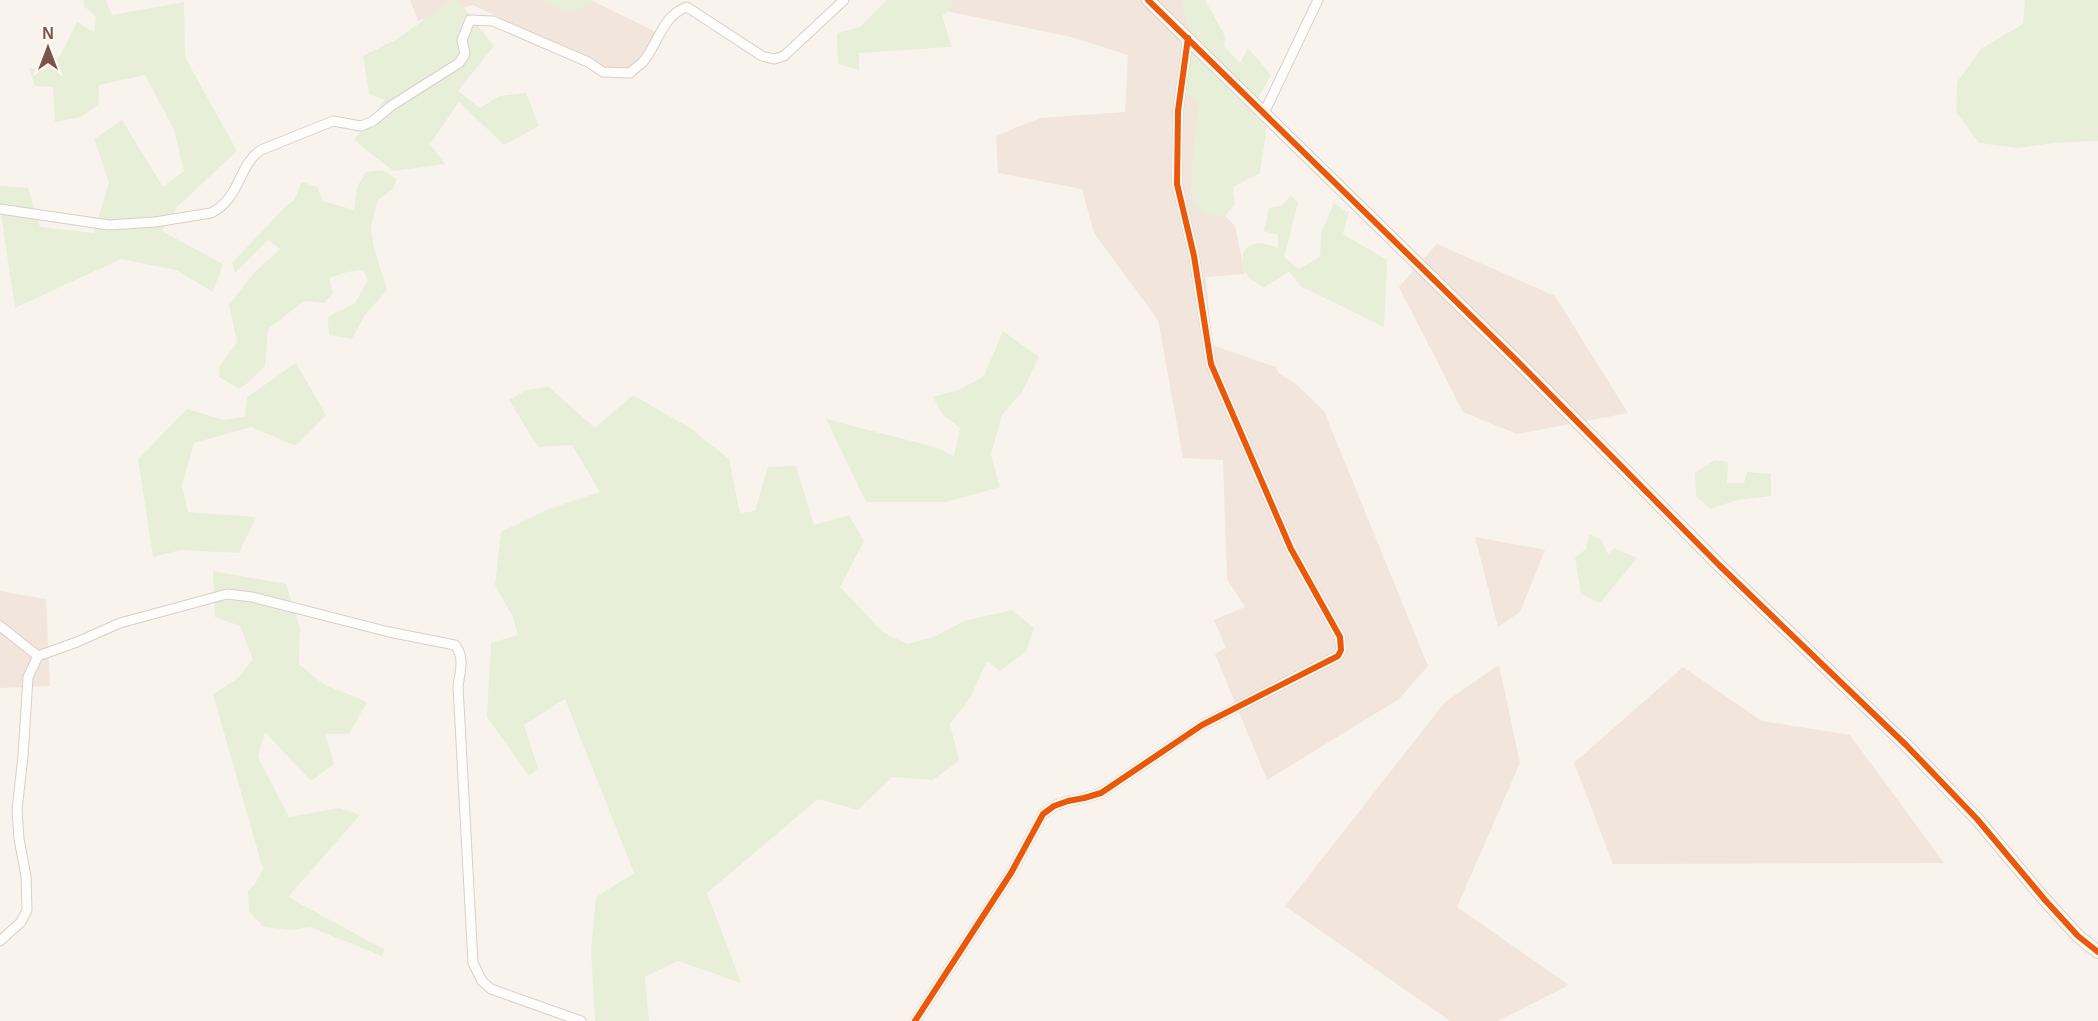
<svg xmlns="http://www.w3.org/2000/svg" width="2098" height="1021" font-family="Arial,sans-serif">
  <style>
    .residential { fill: #f2e5dc }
    .green { fill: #e8efd9 }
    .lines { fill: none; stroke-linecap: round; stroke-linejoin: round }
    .minor-casing { stroke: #d8cfca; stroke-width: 11 }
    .tertiary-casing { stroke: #d8cfca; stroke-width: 14 }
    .minor { stroke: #fefdfc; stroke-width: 9 }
    .tertiary { stroke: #fefdfc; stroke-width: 12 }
    .cycleway-casing { stroke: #fff8f1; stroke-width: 10 }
    .cycleway { stroke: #e8590c; stroke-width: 6 }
  </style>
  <rect width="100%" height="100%" fill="#f9f3ee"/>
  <path class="residential" d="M 410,0 L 591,0 L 658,33 L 640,66 L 611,71 L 473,5 L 418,21 Z
    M 932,0 L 1185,0 L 1208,75 L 1193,183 L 1235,226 L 1245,274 L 1206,277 L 1212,345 L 1276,367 L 1279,374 L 1295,383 L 1324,411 L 1428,666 L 1399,699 L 1267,780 L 1215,654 L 1226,648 L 1214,620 L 1245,607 L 1227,579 L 1223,460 L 1183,458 L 1158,320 L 1094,233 L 1082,189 L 998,173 L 996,136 L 1040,118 L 1125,112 L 1128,55 L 1071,37 L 931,8 Z
    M 1437,244 L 1555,296 L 1628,413 L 1517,434 L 1463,412 L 1399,287 Z
    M 1475,537 L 1545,550 L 1520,612 L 1498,627 Z
    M 0,591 L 46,599 L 50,686 L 0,688 Z
    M 1499,665 L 1520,763 L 1457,907 L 1569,985 L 1498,1021 L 1450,1021 L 1285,906 L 1445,702 Z
    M 1683,667 L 1762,721 L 1850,735 L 1944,863 L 1613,864 L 1574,763 Z"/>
  <path class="green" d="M 83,0 L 106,0 L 112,15 L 184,2 L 185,57 L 237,151 L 177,207 L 162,231 L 223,264 L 213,292 L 176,270 L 121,259 L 15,308 L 0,207 L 0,186 L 28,188 L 40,227 L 94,233 L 109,182 L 94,139 L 122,120 L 163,187 L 184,171 L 174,130 L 145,75 L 99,85 L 98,105 L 80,117 L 55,122 L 53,87 L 35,86 L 29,68 L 44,69 L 60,56 L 77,22 L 94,32 L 96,17 L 84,6 Z
    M 452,0 L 458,0 L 494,46 L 458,91 L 480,108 L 499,96 L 526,93 L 539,126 L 504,145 L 459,102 L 430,144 L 445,164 L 393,171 L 354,140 L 385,100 L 369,94 L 363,56 L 397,39 Z
    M 542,0 L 591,0 L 592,3 L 570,13 Z
    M 887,0 L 952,0 L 953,6 L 942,16 L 952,47 L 859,53 L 859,70 L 838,64 L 837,33 L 860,27 Z
    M 1181,0 L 1205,0 L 1225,36 L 1224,46 L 1240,63 L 1248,48 L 1271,75 L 1257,100 L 1206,56 L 1191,33 Z
    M 2025,0 L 2098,0 L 2098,141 L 2054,143 L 2018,148 L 1979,143 L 1956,112 L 1957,82 L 1982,48 L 2023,24 Z
    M 1193,53 L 1267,127 L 1260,173 L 1233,187 L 1235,204 L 1225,216 L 1203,214 L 1191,193 L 1194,145 L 1199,104 L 1183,90 L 1181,63 Z
    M 383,170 L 397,179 L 393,189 L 378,200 L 371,226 L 374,248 L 387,290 L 365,315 L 352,339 L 329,335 L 328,317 L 355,303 L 368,280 L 363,270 L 347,272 L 329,278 L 333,293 L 324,303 L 304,301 L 268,329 L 265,366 L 249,382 L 239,389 L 219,377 L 220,366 L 237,342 L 229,305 L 253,274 L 280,249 L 268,240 L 235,273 L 232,263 L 285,207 L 294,200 L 302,182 L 317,187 L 323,201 L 354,210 L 357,187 L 366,172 Z
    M 1291,195 L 1298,203 L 1284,257 L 1299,269 L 1320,257 L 1321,233 L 1334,203 L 1349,213 L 1343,234 L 1387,260 L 1384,327 L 1302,287 L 1289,272 L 1264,287 C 1246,277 1242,274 1243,253 C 1251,239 1265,243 1278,248 L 1278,235 L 1264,231 L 1269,208 L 1283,205 Z
    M 1003,331 L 1039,357 L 1022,392 L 1002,415 L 991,454 L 1000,487 L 947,502 L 866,502 L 826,419 L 938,448 L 954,456 L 960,428 L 943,415 L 933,397 L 961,389 L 984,376 Z
    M 296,363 L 326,415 L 296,446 L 251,427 L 194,443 L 182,485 L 188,512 L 256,517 L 239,553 L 181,550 L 153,557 L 138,459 L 187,409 L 224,420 L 245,417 L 247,397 Z
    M 549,387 L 595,428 L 633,395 L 690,428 L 729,459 L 740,513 L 755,511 L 768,467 L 796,466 L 814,525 L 849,515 L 864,541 L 840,587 L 883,632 L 907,644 L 934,637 L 964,621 L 1012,610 L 1034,628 L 1026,651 L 1000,671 L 987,661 L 970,698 L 950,724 L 959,761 L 933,780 L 892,777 L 858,810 L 818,799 L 707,893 L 741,983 L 678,961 L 645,977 L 649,1021 L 595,1021 L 591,950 L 596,897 L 634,873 L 565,699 L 524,725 L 538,768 L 529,776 L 487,717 L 491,643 L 518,635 L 513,617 L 495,585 L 501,532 L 546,510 L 600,492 L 572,445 L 538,447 L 509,400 L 526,390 Z
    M 1715,460 L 1728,462 L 1727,483 L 1744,483 L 1747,472 L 1771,474 L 1771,496 L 1737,500 L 1710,509 L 1696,496 L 1695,473 Z
    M 1589,534 L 1601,539 L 1608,554 L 1614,548 L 1637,558 L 1600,603 L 1581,594 L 1575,558 L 1586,549 Z
    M 213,571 L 286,584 L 300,628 L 299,664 L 323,684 L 367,702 L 349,734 L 325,734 L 334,764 L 311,781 L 265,732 L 258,757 L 289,817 L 339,808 L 360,815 L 288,897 L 385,950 L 382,956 L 310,927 L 292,930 L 263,927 L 249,911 L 248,891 L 255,884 L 263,869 L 213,694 L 238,678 L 253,659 L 240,626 L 215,617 Z"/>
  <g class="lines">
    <g class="minor-casing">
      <path id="minor" d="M 1264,113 L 1318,0
        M 0,209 L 109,225 L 155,222 L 211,213 C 241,198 238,165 261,150 L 333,121 L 361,126 L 373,121 L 391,106 L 459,63 L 465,54 L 462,40 L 470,20 L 493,21 L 588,62 L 603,72 L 630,73 C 634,69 638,66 642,63 C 658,45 662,15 687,7 L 762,56 L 774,59 L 784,56 L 844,0
        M 0,626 L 38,656
        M 0,941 L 21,922 L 27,910 L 26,876 L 19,839 L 17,810 L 23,756 L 28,677 L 38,656 L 77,642 L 120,623 L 227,594 L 252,597 L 389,632 L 455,645 C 465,657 460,672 458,686 L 473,963 L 482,981 L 491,989 L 581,1021
        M 915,1021 L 1011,873 L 1043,814 L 1054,806 L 1068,801 L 1084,798 L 1101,793 L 1202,725 L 1338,656 L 1341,650 L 1340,637 L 1291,549 L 1211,364 L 1194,256 L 1177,184 L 1178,111 L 1188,38"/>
    </g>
    <g class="tertiary-casing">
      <path id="tertiary" d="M 1148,0 L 1516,360 L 1719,565 L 1906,745 L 1977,819 L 2045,900 L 2078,936 L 2098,952"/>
    </g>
    <use href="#minor" class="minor"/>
    <use href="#tertiary" class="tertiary"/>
    <g class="cycleway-casing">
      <path id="cycleway" d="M 1148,0 L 1516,360 L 1719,565 L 1906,745 L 1977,819 L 2045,900 L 2078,936 L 2098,952
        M 915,1021 L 1011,873 L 1043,814 L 1054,806 L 1068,801 L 1084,798 L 1101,793 L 1202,725 L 1338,656 L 1341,650 L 1340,637 L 1291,549 L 1211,364 L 1194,256 L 1177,184 L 1178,111 L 1188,38"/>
    </g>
    <use href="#cycleway" class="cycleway"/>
  </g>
  <g transform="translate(48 48)" stroke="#fff8f1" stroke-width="4.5" paint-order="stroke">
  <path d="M0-4.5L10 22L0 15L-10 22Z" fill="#79564c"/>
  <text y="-9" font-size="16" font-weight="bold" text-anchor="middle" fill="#79564c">N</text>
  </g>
</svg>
